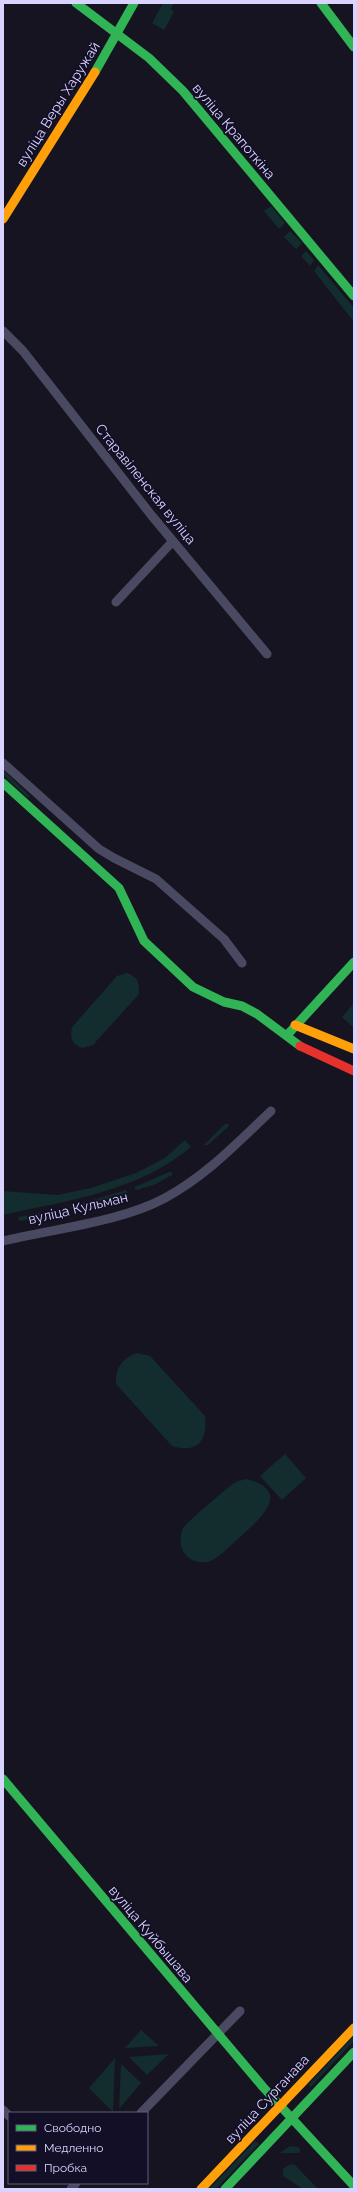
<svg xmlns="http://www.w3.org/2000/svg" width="357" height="2192" font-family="Raleway,sans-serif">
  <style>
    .green { fill: #132c2d }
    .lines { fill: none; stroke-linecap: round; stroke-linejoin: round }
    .street { stroke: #4a4962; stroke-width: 9 }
    .fast { stroke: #30b455; stroke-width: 9 }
    .slow { stroke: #ff9f0a; stroke-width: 9 }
    .jam { stroke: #e5322d; stroke-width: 9 }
    .labels { text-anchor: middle; stroke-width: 3.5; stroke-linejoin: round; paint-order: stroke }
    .street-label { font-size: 14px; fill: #d9d4ff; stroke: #130f26 }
  </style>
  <rect width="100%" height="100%" fill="#161421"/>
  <path class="green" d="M 163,3 L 174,3 L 171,9 L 174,12 L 164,30 L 152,23 Z
    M 271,206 L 285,223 L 279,229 L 264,211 Z
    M 290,231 L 302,243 L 296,249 L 284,237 Z
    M 306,251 L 314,260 L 310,266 L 301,256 Z
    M 318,265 L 354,308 L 354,322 L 314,271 Z
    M 3,770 L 30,796 L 28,798 L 3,775 Z
    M 127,973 C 138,977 139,982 139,994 L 93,1045 L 82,1048 C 71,1043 70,1038 72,1027 L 117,976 Z
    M 354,1003 L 354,1028 L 342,1017 Z
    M 225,1124 L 228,1124 L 229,1126 L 208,1145 L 204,1145 Z
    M 185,1140 L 191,1147 C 137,1192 69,1200 3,1215 L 3,1191 L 57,1195 L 91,1188 L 136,1173 L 165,1158 Z
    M 169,1172 L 172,1172 L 172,1175 L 156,1184 L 137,1190 L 135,1189 L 135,1187 Z
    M 126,1190 L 128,1194 L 72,1209 L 70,1207 Z
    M 60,1209 L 62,1210 L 60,1212 L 20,1221 L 18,1219 L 19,1217 Z
    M 137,1353 L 150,1356 L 205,1416 C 208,1441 197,1454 172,1446 L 116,1384 C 115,1368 122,1358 137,1353 Z
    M 285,1454 L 306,1478 L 282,1500 L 260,1476 Z
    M 247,1479 C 295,1492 257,1521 238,1539 C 229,1546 218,1560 207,1562 C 198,1563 191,1561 185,1554 C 180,1548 179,1536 183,1528 C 185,1524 231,1484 236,1482 C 239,1480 244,1480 247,1479 Z
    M 141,2030 L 159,2046 L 125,2048 Z
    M 354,2036 L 354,2041 L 311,2087 L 308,2085 Z
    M 169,2054 L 147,2075 L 129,2057 Z
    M 115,2058 L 113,2112 L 89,2088 Z
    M 121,2064 L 141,2083 L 119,2109 Z
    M 255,2141 L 259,2144 L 216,2189 L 209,2189 Z
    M 290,2146 L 298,2147 L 301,2150 L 299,2153 L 280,2153 Z
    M 290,2164 L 295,2165 L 318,2189 L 303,2189 L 283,2176 L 283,2169 Z"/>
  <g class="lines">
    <path class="street" d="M 3,331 L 23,351 L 152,516 L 267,654
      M 116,602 L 173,541
      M 3,763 L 99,849 L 114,858 L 156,879 L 224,939 L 242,963
      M 3,1241 C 52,1229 121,1222 165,1198 C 206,1176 237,1143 271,1111
      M 3,2110 L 9,2116
      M 141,2113 L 240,2011
      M 71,2189 L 76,2183"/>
    <path class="fast" d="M 76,3 L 149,58 L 183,91 L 354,296
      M 321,3 L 354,47
      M 95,72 L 134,3
      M 3,783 L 119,888 L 144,941 L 193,987 L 224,1002 L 242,1006 L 257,1014 L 300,1046
      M 289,1033 L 354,962
      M 3,1779 L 263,2087 L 354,2186
      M 225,2189 L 354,2052"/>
    <path class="slow" d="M 3,219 L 95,72
      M 295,1025 L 354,1049
      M 201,2189 L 354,2028"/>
    <path class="jam" d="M 300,1046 L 354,1071"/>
  </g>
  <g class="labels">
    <g class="street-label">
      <text transform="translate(58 104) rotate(-58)" y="5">вуліца Веры Харужай</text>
      <text transform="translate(234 131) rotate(50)" y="5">вуліца Крапоткіна</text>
      <text transform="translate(146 484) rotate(51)" y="5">Старавіленская вуліца</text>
      <text transform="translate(78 1208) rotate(-13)" y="5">вуліца Кульман</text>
      <text transform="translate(151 1934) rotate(50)" y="5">вуліца Куйбышава</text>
      <text transform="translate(267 2099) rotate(-47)" y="5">вуліца Сурганава</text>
    </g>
  </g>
  <rect width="357" height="2192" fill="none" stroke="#d9d4ff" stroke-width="8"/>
  <rect x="8" y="2112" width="140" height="72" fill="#130f26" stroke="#625e7d"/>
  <rect x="16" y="2125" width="20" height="6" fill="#30b455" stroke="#625e7d"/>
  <text x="44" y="2132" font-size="12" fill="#d9d4ff">Свободно</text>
  <rect x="16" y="2145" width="20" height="6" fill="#ff9f0a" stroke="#625e7d"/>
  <text x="44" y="2152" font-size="12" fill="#d9d4ff">Медленно</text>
  <rect x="16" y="2165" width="20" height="6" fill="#e5322d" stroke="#625e7d"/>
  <text x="44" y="2172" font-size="12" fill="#d9d4ff">Пробка</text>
</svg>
